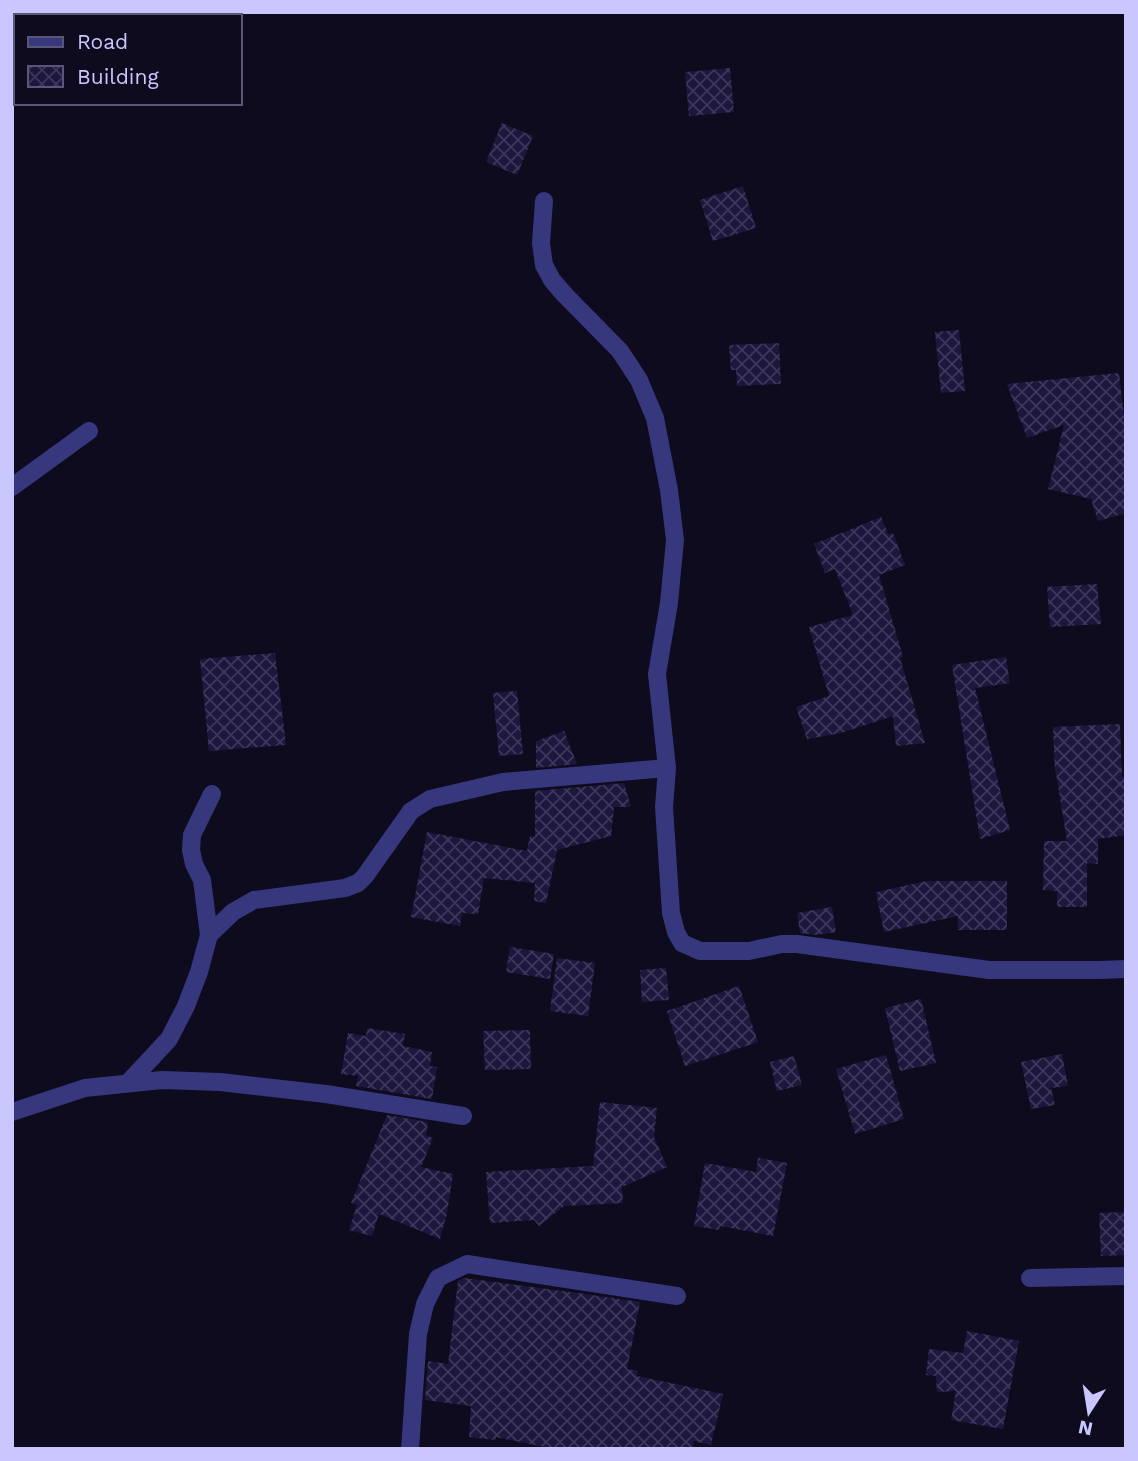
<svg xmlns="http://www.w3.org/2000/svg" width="1138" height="1461" font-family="'Work Sans',sans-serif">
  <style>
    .building { fill: url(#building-cross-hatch) }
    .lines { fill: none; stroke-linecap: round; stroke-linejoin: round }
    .street { stroke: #36377c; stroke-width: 18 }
  </style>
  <defs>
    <pattern id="building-cross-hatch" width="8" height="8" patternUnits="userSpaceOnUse" patternTransform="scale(1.75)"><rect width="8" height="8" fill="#1d173e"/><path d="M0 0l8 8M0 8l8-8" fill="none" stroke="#3c375b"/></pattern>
  </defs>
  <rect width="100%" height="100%" fill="#0d0b1d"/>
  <path class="building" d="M 730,68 L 734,112 L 689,116 L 685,72 Z
    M 502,123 L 533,136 L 517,175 L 486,162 Z
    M 743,186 L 756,228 L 713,241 L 700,200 Z
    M 959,330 L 965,391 L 941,393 L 935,332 Z
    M 779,343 L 781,384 L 737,386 L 736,370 L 731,370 L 729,345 Z
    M 1119,373 L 1126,435 L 1126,513 L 1098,521 L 1091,499 L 1048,489 L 1064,425 L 1027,438 L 1007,384 Z
    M 881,517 L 888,534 L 893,533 L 905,565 L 879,575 L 903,657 L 900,658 L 925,743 L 896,746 L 893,716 L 841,733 L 807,739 L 796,707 L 829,696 L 809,627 L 853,615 L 835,569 L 825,573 L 814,544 Z
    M 1097,584 L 1101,624 L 1050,627 L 1047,587 Z
    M 275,653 L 286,745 L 209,751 L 200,659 Z
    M 1006,657 L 1010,683 L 975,688 L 1010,830 L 980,839 L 952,665 Z
    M 517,691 L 523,754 L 499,756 L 493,693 Z
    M 1120,724 L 1122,777 L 1126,777 L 1126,835 L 1098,839 L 1098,864 L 1087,863 L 1087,907 L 1057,907 L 1057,891 L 1043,890 L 1044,841 L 1067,841 L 1056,773 L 1055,773 L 1053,727 Z
    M 564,731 L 577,764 L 536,768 L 536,741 Z
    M 624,783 L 631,807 L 614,807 L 611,836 L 557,850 L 546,903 L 534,901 L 535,883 L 484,878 L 478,914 L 462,913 L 460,926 L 411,917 L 427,832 L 527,851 L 530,836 L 535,837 L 535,791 Z
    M 927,881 L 1007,881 L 1007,930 L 958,930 L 958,916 L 884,932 L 876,892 Z
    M 832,907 L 836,932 L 817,935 L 800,933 L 797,913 Z
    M 510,947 L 554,954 L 550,979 L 506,972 Z
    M 557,958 L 595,963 L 588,1016 L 550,1011 Z
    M 666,968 L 669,1000 L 642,1002 L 640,970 Z
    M 739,986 L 758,1042 L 685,1066 L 667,1011 Z
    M 921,999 L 936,1063 L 900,1071 L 885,1008 Z
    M 367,1028 L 405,1034 L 403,1046 L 432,1052 L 430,1066 L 437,1067 L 432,1099 L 356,1086 L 358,1076 L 341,1074 L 348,1033 L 366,1036 Z
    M 530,1030 L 531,1069 L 485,1070 L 483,1031 Z
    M 1062,1054 L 1068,1086 L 1051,1088 L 1055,1105 L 1031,1109 L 1021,1062 Z
    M 886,1055 L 904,1119 L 855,1134 L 836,1069 Z
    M 794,1056 L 802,1085 L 777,1091 L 770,1062 Z
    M 600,1102 L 657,1108 L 654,1137 L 667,1167 L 622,1187 L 623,1203 L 564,1206 L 539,1226 L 534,1220 L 490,1223 L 486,1172 L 593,1166 Z
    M 387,1115 L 428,1122 L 426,1135 L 433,1138 L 421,1167 L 453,1174 L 447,1213 L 440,1239 L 379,1214 L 372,1236 L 349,1230 L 357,1205 L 351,1203 Z
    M 758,1158 L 787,1163 L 773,1236 L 720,1226 L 719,1230 L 694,1226 L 705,1163 L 756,1172 Z
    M 1126,1212 L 1126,1255 L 1101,1256 L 1099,1213 Z
    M 464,1278 L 592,1295 L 640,1302 L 627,1369 L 638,1371 L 637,1376 L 723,1394 L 711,1445 L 694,1441 L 693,1449 L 554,1449 L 496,1437 L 496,1440 L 469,1437 L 471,1406 L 425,1400 L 428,1361 L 448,1364 L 458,1281 Z
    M 967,1331 L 1019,1341 L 1003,1429 L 951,1420 L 956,1391 L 937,1392 L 936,1376 L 926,1375 L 929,1349 L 963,1353 Z"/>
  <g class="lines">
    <path class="street" d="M 544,201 L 541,243 L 544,265 L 552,280 L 565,295 L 620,351 L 639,380 L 655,418 L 669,490 L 675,540 L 669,603 L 657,674 L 667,768 L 664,807 L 671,913 L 676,932 L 682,943 L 700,951 L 749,951 L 782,944 L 797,944 L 989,970 L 1099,970 L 1126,969
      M 12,487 L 89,431
      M 209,935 L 233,912 L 254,900 L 345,888 L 358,883 L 365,876 L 411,811 L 430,799 L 503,782 L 667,768
      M 128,1083 L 169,1039 L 186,1006 L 199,972 L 209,935 L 202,880 L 194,864 L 191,850 L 192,835 L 212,794
      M 12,1112 L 85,1088 L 162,1080 L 220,1082 L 326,1094 L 463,1116
      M 1030,1278 L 1126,1276
      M 410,1449 L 418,1334 L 425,1304 L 438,1278 L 467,1264 L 677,1296"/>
  </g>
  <rect width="1138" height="1461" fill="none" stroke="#cac7ff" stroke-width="28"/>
  <rect x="14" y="14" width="228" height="91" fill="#0d0b1d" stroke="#595677" stroke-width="2"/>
  <rect x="28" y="37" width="35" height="10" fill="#36377c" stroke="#595677" stroke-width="2"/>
  <text x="77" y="49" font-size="21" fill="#cac7ff">Road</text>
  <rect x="28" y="66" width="35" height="21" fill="url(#building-cross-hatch)" stroke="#595677" stroke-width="2"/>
  <text x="77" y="84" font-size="21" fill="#cac7ff">Building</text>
  <g transform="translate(1089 1412) rotate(192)" stroke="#0d0b1d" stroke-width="5" paint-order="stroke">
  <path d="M0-5L12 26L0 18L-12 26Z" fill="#cac7ff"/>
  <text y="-10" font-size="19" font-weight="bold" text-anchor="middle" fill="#cac7ff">N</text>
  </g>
</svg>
